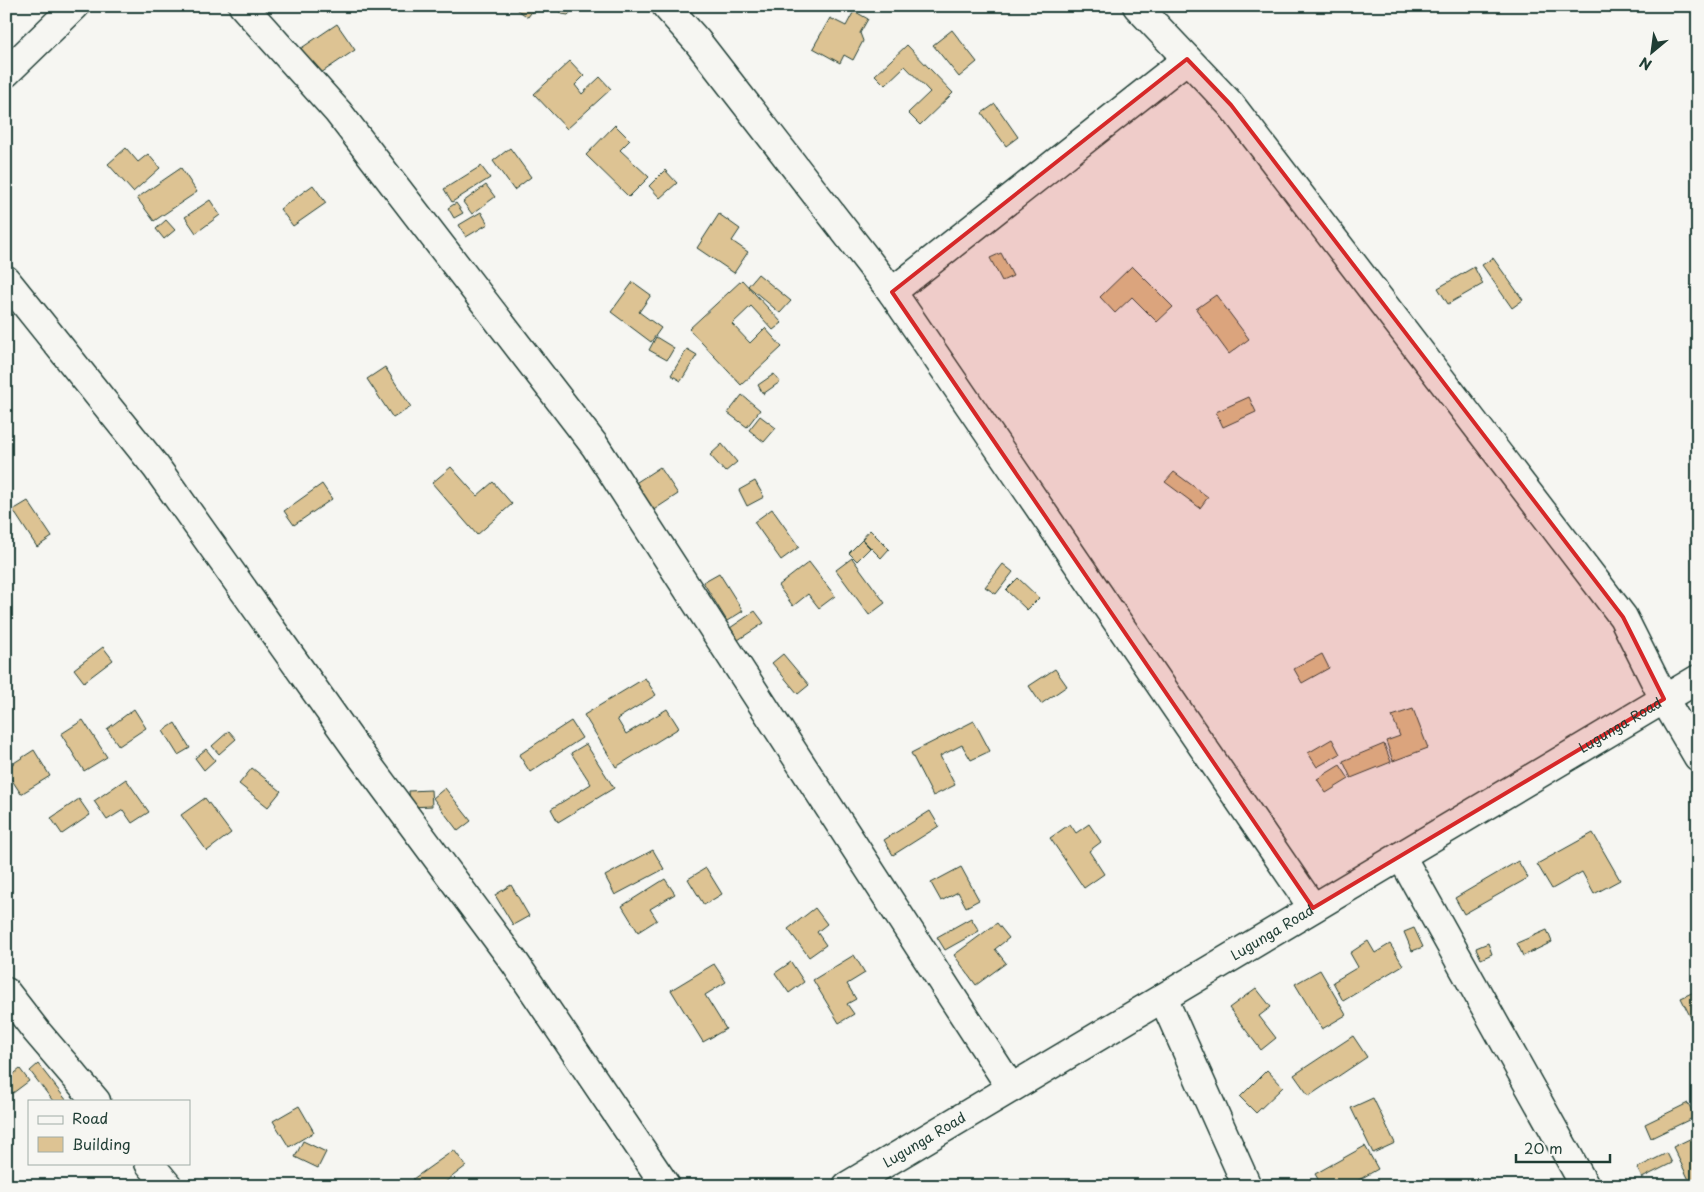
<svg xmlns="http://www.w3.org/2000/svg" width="1704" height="1192" font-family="'Playpen Sans',sans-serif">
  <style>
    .building { fill: #ddc393; stroke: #1f3d34 }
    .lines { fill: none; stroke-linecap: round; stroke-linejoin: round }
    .minor-casing { stroke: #1f3d34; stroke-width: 31 }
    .minor { stroke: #f6f6f2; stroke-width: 28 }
    .marked { fill: #d62828; fill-opacity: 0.2; stroke: #d62828; stroke-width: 4; stroke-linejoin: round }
    .labels { text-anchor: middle; stroke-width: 4; stroke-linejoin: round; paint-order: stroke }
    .street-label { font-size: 14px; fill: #1f3d34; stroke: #f6f6f2 }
  </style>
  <rect width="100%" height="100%" fill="#f6f6f2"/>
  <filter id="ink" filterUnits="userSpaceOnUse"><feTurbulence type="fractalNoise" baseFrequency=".02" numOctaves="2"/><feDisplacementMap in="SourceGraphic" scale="10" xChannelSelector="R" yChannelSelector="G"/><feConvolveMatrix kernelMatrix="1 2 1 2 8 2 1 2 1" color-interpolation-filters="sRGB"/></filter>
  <g filter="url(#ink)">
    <path class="building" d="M 518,6 L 536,6 L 528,17 L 516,9 Z
      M 560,6 L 573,6 L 572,11 L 568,15 L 562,14 L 559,10 Z
      M 854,11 L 868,19 L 860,33 L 863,41 L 853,60 L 844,55 L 840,63 L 813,48 L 830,18 L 846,26 Z
      M 337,24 L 355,50 L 315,77 L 297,51 Z
      M 952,30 L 977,62 L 959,77 L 933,45 Z
      M 907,45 L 953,93 L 920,125 L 908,113 L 930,92 L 905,66 L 885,85 L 875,75 Z
      M 570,61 L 584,76 L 575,85 L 582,94 L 600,77 L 611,89 L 567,129 L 534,94 Z
      M 995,104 L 1018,137 L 1006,146 L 982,113 Z
      M 615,125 L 630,140 L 620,150 L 649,177 L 629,197 L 586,155 Z
      M 126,148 L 138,162 L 148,154 L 160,168 L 133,192 L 108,164 Z
      M 510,148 L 531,177 L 514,190 L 493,161 Z
      M 481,166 L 490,178 L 452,202 L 444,189 Z
      M 181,168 L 197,192 L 154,221 L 137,198 Z
      M 665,170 L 677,183 L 660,198 L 649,186 Z
      M 313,185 L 326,203 L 293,226 L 280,209 Z
      M 486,185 L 495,197 L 472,214 L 463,202 Z
      M 210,200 L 220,215 L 196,233 L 185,217 Z
      M 456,203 L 463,213 L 454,218 L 448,208 Z
      M 481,212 L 488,224 L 466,237 L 459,225 Z
      M 719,214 L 740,229 L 732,241 L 748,252 L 734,273 L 697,248 Z
      M 166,220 L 175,230 L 164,239 L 156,229 Z
      M 1001,253 L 1013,276 L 1002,281 L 990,258 Z
      M 1493,258 L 1523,300 L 1512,308 L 1482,265 Z
      M 1132,266 L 1173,307 L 1157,322 L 1132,297 L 1115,313 L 1100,297 Z
      M 1474,267 L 1483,284 L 1448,304 L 1438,288 Z
      M 758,274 L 791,301 L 780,313 L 748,286 Z
      M 742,280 L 782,323 L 773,330 L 751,306 L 732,324 L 750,343 L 765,328 L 782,347 L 741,385 L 689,329 Z
      M 633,282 L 651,295 L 639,312 L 661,328 L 651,342 L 611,312 Z
      M 1216,295 L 1249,339 L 1229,354 L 1196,309 Z
      M 656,337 L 674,348 L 667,360 L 649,350 Z
      M 687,349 L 697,355 L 681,381 L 671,375 Z
      M 385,367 L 411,407 L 393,418 L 367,379 Z
      M 774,374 L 780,382 L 763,394 L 758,385 Z
      M 742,395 L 760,410 L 747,427 L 728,413 Z
      M 1249,397 L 1256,412 L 1223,427 L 1216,412 Z
      M 760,416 L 776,428 L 764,442 L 749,430 Z
      M 722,444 L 737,462 L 725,472 L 710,455 Z
      M 451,467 L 477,496 L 493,482 L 512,504 L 477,535 L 432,483 Z
      M 660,467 L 678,494 L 652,511 L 634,484 Z
      M 1174,472 L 1208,497 L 1200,508 L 1165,482 Z
      M 755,481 L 764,497 L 747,506 L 739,490 Z
      M 322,484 L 332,499 L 294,525 L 284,511 Z
      M 28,501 L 52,537 L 37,547 L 13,510 Z
      M 772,509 L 799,547 L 781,560 L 754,522 Z
      M 870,530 L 889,549 L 881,558 L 862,539 Z
      M 862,540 L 870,548 L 857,561 L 849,553 Z
      M 852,558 L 885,603 L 869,615 L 836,570 Z
      M 809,562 L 835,596 L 819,608 L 808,594 L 793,606 L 778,586 Z
      M 1003,564 L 1013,572 L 996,594 L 985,587 Z
      M 719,573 L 743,611 L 727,621 L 703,582 Z
      M 1018,578 L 1039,598 L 1027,610 L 1006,590 Z
      M 755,611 L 764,623 L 738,640 L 730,628 Z
      M 103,647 L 113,660 L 84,682 L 74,669 Z
      M 783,654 L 809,685 L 798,694 L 772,663 Z
      M 1322,654 L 1329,668 L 1302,683 L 1294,669 Z
      M 1055,669 L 1067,686 L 1041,704 L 1029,686 Z
      M 645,678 L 656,695 L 617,719 L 626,734 L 667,709 L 679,728 L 616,767 L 584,715 Z
      M 134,709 L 146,728 L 119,746 L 107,729 Z
      M 1413,709 L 1428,748 L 1393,761 L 1386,741 L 1400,736 L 1392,716 Z
      M 83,720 L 107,757 L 84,771 L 61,734 Z
      M 571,721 L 582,738 L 530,772 L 519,755 Z
      M 974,721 L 990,751 L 971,760 L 962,745 L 940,756 L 955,785 L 933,796 L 911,753 Z
      M 175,723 L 190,748 L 178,755 L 163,731 Z
      M 229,731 L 236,739 L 219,754 L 212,746 Z
      M 1332,739 L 1340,754 L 1317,767 L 1308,753 Z
      M 586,744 L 614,788 L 558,822 L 551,809 L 591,784 L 571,753 Z
      M 1384,744 L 1391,762 L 1351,778 L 1343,761 Z
      M 206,749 L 215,760 L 204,770 L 195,758 Z
      M 34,750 L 50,776 L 21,794 L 6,771 L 6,768 Z
      M 1340,765 L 1349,779 L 1326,793 L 1317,779 Z
      M 252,768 L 281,791 L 268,807 L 239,784 Z
      M 126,779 L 149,812 L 132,823 L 123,810 L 107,820 L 94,801 Z
      M 445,788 L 471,821 L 458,831 L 433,798 Z
      M 431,790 L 432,806 L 410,807 L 409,791 Z
      M 205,798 L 231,833 L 207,851 L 181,815 Z
      M 79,799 L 90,815 L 62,834 L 51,818 Z
      M 930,811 L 939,826 L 893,855 L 884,840 Z
      M 1070,824 L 1076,833 L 1089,824 L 1101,842 L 1089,851 L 1104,874 L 1084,888 L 1050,838 Z
      M 1593,833 L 1620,880 L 1594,894 L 1582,872 L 1552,889 L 1537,864 Z
      M 653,850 L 664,869 L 615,895 L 605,876 Z
      M 1518,861 L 1528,878 L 1464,914 L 1455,898 Z
      M 961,867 L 979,900 L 966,907 L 958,892 L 941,901 L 931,883 Z
      M 706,868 L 722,894 L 704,905 L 688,879 Z
      M 665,879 L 675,894 L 650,909 L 657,920 L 638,932 L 622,906 Z
      M 511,885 L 529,916 L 513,925 L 495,895 Z
      M 815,908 L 827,924 L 817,932 L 826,945 L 809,957 L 788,929 Z
      M 971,918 L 979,931 L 945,950 L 937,937 Z
      M 997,923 L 1009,938 L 995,949 L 1006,963 L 976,985 L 954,955 Z
      M 1414,928 L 1423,947 L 1412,951 L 1404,932 Z
      M 1547,930 L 1552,942 L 1523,956 L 1517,943 Z
      M 1368,941 L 1375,953 L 1390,944 L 1403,965 L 1343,1001 L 1333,982 L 1358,967 L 1350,953 Z
      M 1488,943 L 1492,954 L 1481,959 L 1476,948 Z
      M 854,955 L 865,973 L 847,984 L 856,999 L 847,1004 L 854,1014 L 839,1023 L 813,980 Z
      M 791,962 L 804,982 L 789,993 L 775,973 Z
      M 714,964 L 726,982 L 705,995 L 726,1029 L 703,1042 L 671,990 Z
      M 1320,970 L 1346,1015 L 1322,1029 L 1295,984 Z
      M 1256,988 L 1271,1007 L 1259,1016 L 1276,1038 L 1261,1050 L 1229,1008 Z
      M 1698,990 L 1698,1032 L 1681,998 Z
      M 1353,1036 L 1367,1057 L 1309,1096 L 1294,1075 Z
      M 38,1064 L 67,1101 L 53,1101 L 30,1071 Z
      M 20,1069 L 29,1081 L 13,1093 L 6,1084 L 6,1080 Z
      M 1267,1070 L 1283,1087 L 1256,1113 L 1240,1097 Z
      M 1373,1098 L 1395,1143 L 1373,1153 L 1351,1108 Z
      M 1688,1103 L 1695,1117 L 1651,1138 L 1645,1124 Z
      M 299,1106 L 314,1132 L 289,1147 L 273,1121 Z
      M 1698,1135 L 1698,1186 L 1692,1186 L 1673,1147 Z
      M 303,1141 L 326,1152 L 318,1168 L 295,1157 Z
      M 1365,1146 L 1378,1169 L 1348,1186 L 1322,1186 L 1315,1174 Z
      M 454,1150 L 466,1166 L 440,1186 L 418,1186 L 413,1179 Z
      M 1667,1153 L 1672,1163 L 1642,1178 L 1637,1168 Z"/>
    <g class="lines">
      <g class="minor-casing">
        <g id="minor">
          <path d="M 243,6 L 338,112 L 595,446 L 1011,1088"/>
          <path d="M 666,6 L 697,41 L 892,292 L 1313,908"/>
          <path d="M 1137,6 L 1231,105 L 1623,617 L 1664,699 L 1698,757"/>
          <path d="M 6,73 L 75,6"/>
          <path d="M 6,280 L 156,467 L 363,758 L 515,963 L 666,1186"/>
          <path d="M 892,292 L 1187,59"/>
          <path d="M 1401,856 L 1585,1186"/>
          <path d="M 6,992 L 37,1032 L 96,1101"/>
          <path d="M 1163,998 L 1247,1186"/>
          <path d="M 149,1163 L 168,1186"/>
          <path id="s1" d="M 847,1186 L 1698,679"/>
        </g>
      </g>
      <use href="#minor" class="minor"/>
    </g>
  </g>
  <path class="marked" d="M 1187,59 L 1231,105 L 1623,617 L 1664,699 L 1313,908 L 892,292 Z"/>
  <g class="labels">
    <g class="street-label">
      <text dy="5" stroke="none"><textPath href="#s1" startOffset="900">Lugunga Road</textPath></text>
      <text dy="5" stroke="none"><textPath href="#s1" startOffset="495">Lugunga Road</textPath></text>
      <text dy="5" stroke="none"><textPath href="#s1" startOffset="90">Lugunga Road</textPath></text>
    </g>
  </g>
  <rect width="1704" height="1192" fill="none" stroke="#f6f6f2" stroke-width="25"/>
  <rect x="12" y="12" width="1679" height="1167" fill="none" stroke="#1f3d34" stroke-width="2" filter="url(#ink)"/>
  <rect x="28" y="1100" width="162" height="65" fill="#f6f6f2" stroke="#a0aca6"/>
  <rect x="38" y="1116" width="25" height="8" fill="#f6f6f2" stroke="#a0aca6"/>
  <text x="72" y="1124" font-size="15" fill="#1f3d34">Road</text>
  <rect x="38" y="1137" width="25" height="15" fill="#ddc393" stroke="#a0aca6"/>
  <text x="72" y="1150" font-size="15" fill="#1f3d34">Building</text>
  <g transform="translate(1652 52) rotate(209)" stroke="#f6f6f2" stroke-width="4" paint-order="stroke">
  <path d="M0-4L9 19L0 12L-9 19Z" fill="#1f3d34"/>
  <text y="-8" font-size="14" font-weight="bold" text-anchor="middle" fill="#1f3d34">N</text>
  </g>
  <path d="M1516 1154v8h94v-8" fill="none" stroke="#1f3d34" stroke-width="2.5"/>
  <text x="1524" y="1154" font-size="15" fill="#1f3d34" stroke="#f6f6f2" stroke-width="4" paint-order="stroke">20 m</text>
</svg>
